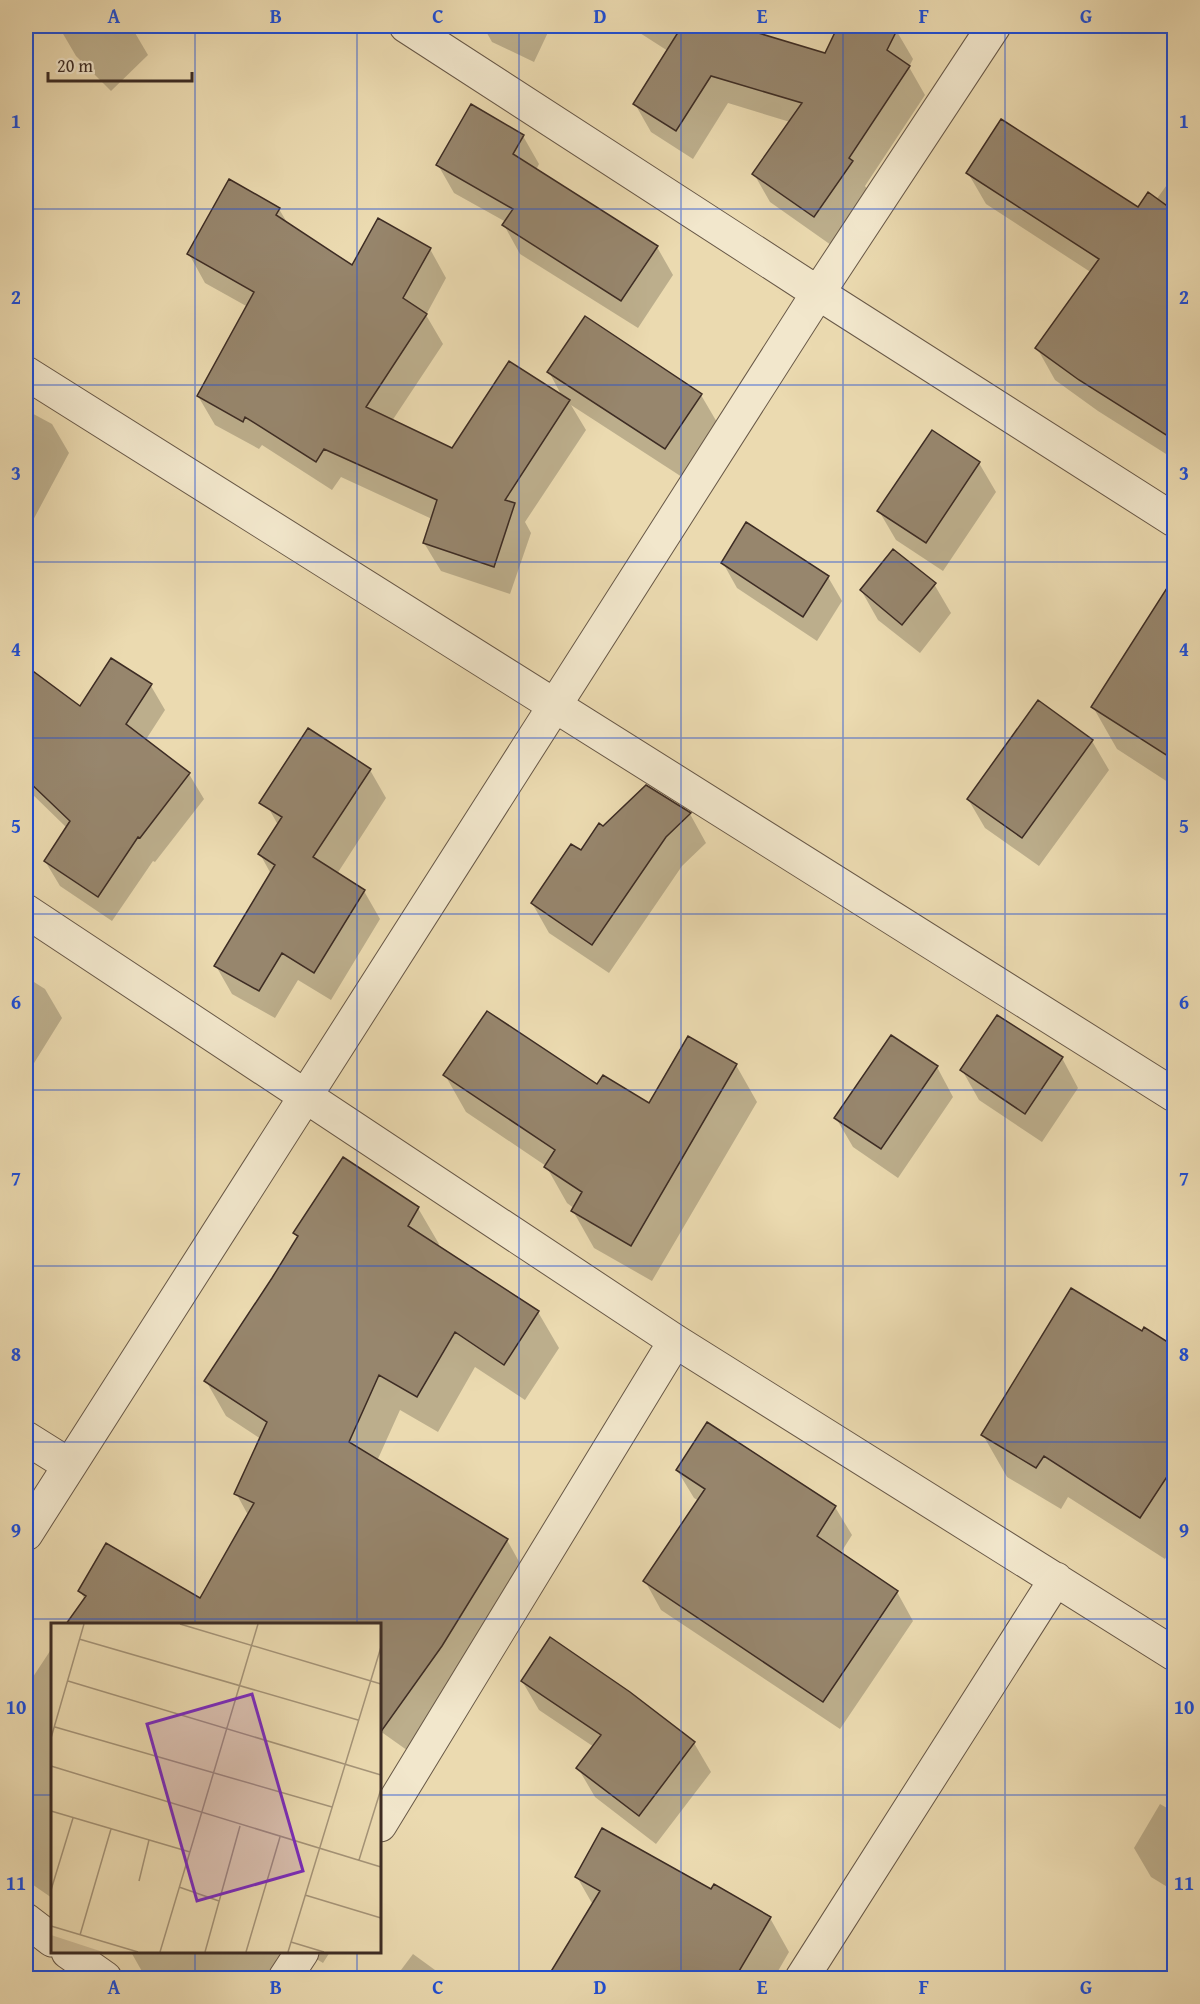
<svg xmlns="http://www.w3.org/2000/svg" width="1200" height="2004" font-family="'Gentium Book Plus',serif">
  <style>
    .shadow { fill: #0003 }
    .building { fill: #97866d; stroke: #3d2c24; stroke-width: 1.5 }
    .lines { fill: none; stroke-linecap: round; stroke-linejoin: round }
    .minor-casing { stroke: #685847; stroke-width: 35 }
    .minor { stroke: #f2e7cc; stroke-width: 33 }
    .grid { fill: none; stroke: #1d4ed8; stroke-width: 1.5; stroke-opacity: 0.55 }
    .inset-road { fill: none; stroke: #a59478; stroke-width: 1.5 }
    .view { fill: #7b2cbf; fill-opacity: 0.15; stroke: #7b2cbf; stroke-width: 3 }
    .inset-edge { fill: none; stroke: #3d2c24; stroke-width: 3 }
    .neatline { fill: none; stroke: #1d4ed8; stroke-width: 2 }
    .grid-label { font-size: 20px; text-anchor: middle; font-weight: bold; fill: #1d4ed8 }
  </style>
  <rect width="100%" height="100%" fill="#ebdab0"/>
  <filter id="stains"><feTurbulence type="fractalNoise" baseFrequency=".00333" numOctaves="4"/><feColorMatrix values="0 0 0 0 .2 0 0 0 0 .09 0 0 0 0 .02 0 0 0 .5 -.17"/></filter>
  <radialGradient id="worn" r=".72"><stop offset=".6" stop-color="#630" stop-opacity="0"/><stop offset="1" stop-color="#630" stop-opacity=".3"/></radialGradient>
  <path class="shadow" d="M 60,26 L 131,26 L 148,55 L 111,91 L 76,56 L 59,27 Z
    M 483,26 L 551,26 L 534,62 L 492,42 Z
    M 629,26 L 730,26 L 826,54 L 840,26 L 887,26 L 896,30 L 913,59 L 909,67 L 925,95 L 865,186 L 868,191 L 831,245 L 770,202 L 754,174 L 790,122 L 728,103 L 693,159 L 651,132 L 635,104 L 668,51 Z
    M 523,136 L 539,164 L 536,170 L 657,247 L 673,275 L 638,328 L 520,254 L 504,225 L 506,222 L 454,193 L 438,165 Z
    M 968,173 L 1138,209 L 1156,200 L 1174,175 L 1174,459 L 1098,411 L 1055,380 L 1037,348 L 1092,273 L 986,204 Z
    M 279,209 L 288,224 L 353,267 L 430,249 L 446,278 L 426,315 L 443,344 L 392,421 L 452,450 L 563,398 L 549,372 L 701,395 L 718,424 L 682,477 L 571,405 L 586,430 L 525,522 L 531,533 L 510,594 L 441,571 L 424,543 L 432,519 L 341,477 L 332,490 L 262,445 L 259,449 L 215,425 L 198,396 L 248,307 L 205,283 L 189,254 Z
    M 26,410 L 52,424 L 69,453 L 31,524 L 26,521 Z
    M 979,463 L 996,492 L 943,571 L 896,540 L 879,511 Z
    M 723,563 L 828,577 L 842,601 L 817,641 L 737,588 Z
    M 934,584 L 951,613 L 920,653 L 878,620 L 861,590 Z
    M 1167,592 L 1174,597 L 1174,786 L 1117,749 L 1093,707 Z
    M 26,668 L 80,708 L 151,686 L 165,710 L 145,741 L 189,774 L 204,799 L 155,862 L 153,861 L 112,921 L 60,886 L 45,861 L 67,828 L 30,792 L 26,799 Z
    M 1092,741 L 1109,770 L 1039,866 L 985,828 L 968,799 Z
    M 370,770 L 386,798 L 337,874 L 364,891 L 380,919 L 331,1000 L 298,980 L 275,1018 L 232,994 L 216,966 L 271,874 L 260,854 L 278,825 L 268,807 Z
    M 690,814 L 706,843 L 682,866 L 609,973 L 549,933 L 532,903 L 603,828 Z
    M 26,977 L 45,989 L 62,1018 L 26,1076 Z
    M 1062,1058 L 1078,1088 L 1042,1142 L 979,1100 L 962,1070 Z
    M 736,1065 L 757,1102 L 652,1281 L 594,1248 L 573,1211 L 575,1209 L 567,1203 L 546,1166 L 466,1112 L 445,1075 L 598,1086 L 650,1105 Z
    M 937,1067 L 953,1097 L 898,1178 L 853,1147 L 836,1118 Z
    M 344,1159 L 418,1208 L 439,1244 L 437,1247 L 538,1312 L 559,1348 L 525,1400 L 475,1367 L 438,1432 L 400,1410 L 377,1461 L 507,1540 L 527,1576 L 411,1753 L 380,1731 L 380,1624 L 68,1624 L 85,1600 L 80,1591 L 200,1600 L 248,1515 L 236,1493 L 261,1439 L 226,1416 L 206,1381 L 298,1239 L 295,1233 Z
    M 1145,1329 L 1174,1348 L 1174,1544 L 1165,1559 L 1068,1497 L 1061,1509 L 1007,1477 L 983,1435 L 1142,1333 Z
    M 677,1470 L 835,1507 L 852,1535 L 840,1554 L 897,1592 L 913,1621 L 840,1729 L 661,1610 L 645,1581 L 699,1501 L 694,1498 Z
    M 52,1648 L 52,1898 L 26,1880 L 26,1681 L 29,1683 Z
    M 522,1681 L 694,1743 L 711,1772 L 656,1844 L 595,1797 L 578,1768 L 594,1747 L 539,1710 Z
    M 1160,1804 L 1174,1812 L 1174,1891 L 1151,1877 L 1134,1848 Z
    M 577,1877 L 711,1891 L 770,1918 L 789,1952 L 774,1978 L 553,1978 L 551,1975 L 593,1905 Z
    M 131,1952 L 283,1952 L 267,1978 L 151,1978 L 144,1975 Z
    M 305,1952 L 330,1952 L 323,1963 Z
    M 413,1954 L 446,1978 L 395,1978 Z
    M 829,1974 L 836,1978 L 826,1978 Z"/>
  <path class="building" d="M 682,26 L 735,26 L 825,53 L 838,26 L 899,26 L 887,50 L 910,66 L 849,158 L 853,161 L 814,217 L 752,174 L 802,103 L 711,76 L 676,131 L 633,104 Z
    M 471,104 L 524,135 L 513,154 L 658,246 L 621,301 L 502,225 L 513,209 L 436,165 Z
    M 1001,119 L 1138,207 L 1148,192 L 1174,211 L 1174,440 L 1079,380 L 1035,348 L 1099,259 L 966,173 Z
    M 229,179 L 280,208 L 276,215 L 352,265 L 378,218 L 431,248 L 403,298 L 427,314 L 366,407 L 452,448 L 509,361 L 570,400 L 505,500 L 515,503 L 494,567 L 423,543 L 437,500 L 324,449 L 316,462 L 245,417 L 243,422 L 197,396 L 254,292 L 187,254 Z
    M 585,316 L 702,394 L 665,449 L 547,372 Z
    M 932,430 L 980,462 L 926,543 L 877,511 Z
    M 746,522 L 829,576 L 803,617 L 721,563 Z
    M 893,549 L 936,583 L 902,625 L 860,590 Z
    M 1174,577 L 1174,760 L 1091,707 Z
    M 111,658 L 152,684 L 126,724 L 190,773 L 140,838 L 138,837 L 98,897 L 44,861 L 70,821 L 26,779 L 26,666 L 80,706 Z
    M 1038,700 L 1093,740 L 1022,838 L 967,799 Z
    M 308,728 L 371,769 L 313,857 L 365,890 L 314,973 L 282,953 L 259,991 L 214,966 L 275,865 L 258,854 L 282,817 L 259,803 Z
    M 646,785 L 691,813 L 666,837 L 592,945 L 531,903 L 571,844 L 581,850 L 599,823 L 603,826 Z
    M 487,1011 L 597,1084 L 603,1075 L 649,1103 L 688,1036 L 737,1064 L 631,1246 L 571,1211 L 582,1192 L 544,1167 L 555,1150 L 443,1075 Z
    M 997,1015 L 1063,1057 L 1025,1114 L 960,1070 Z
    M 891,1035 L 938,1066 L 881,1149 L 834,1118 Z
    M 343,1157 L 419,1207 L 408,1226 L 539,1311 L 504,1365 L 455,1332 L 417,1397 L 379,1375 L 349,1442 L 508,1539 L 442,1646 L 380,1733 L 380,1624 L 66,1624 L 86,1596 L 78,1591 L 106,1543 L 200,1598 L 254,1503 L 234,1494 L 267,1422 L 204,1381 L 272,1278 L 298,1236 L 293,1233 Z
    M 1071,1288 L 1142,1331 L 1144,1327 L 1174,1346 L 1174,1466 L 1140,1518 L 1044,1456 L 1036,1468 L 981,1435 Z
    M 707,1422 L 836,1506 L 817,1536 L 898,1591 L 823,1702 L 643,1581 L 705,1489 L 676,1470 Z
    M 550,1637 L 630,1692 L 695,1742 L 639,1816 L 576,1768 L 601,1735 L 521,1681 Z
    M 602,1828 L 711,1889 L 714,1884 L 771,1917 L 735,1978 L 547,1978 L 600,1891 L 575,1877 Z"/>
  <g class="lines">
    <g class="minor-casing">
      <path id="minor" d="M 406,26 L 818,293 L 1174,520
        M 26,373 L 1174,1095
        M 26,911 L 675,1341 L 1174,1654
        M 26,1438 L 69,1465
        M 26,1534 L 818,293 L 994,26
        M 380,1825 L 675,1341
        M 26,1920 L 52,1940
        M 68,1952 L 105,1978
        M 285,1978 L 302,1952
        M 802,1978 L 1056,1579"/>
    </g>
    <use href="#minor" class="minor"/>
  </g>
  <path class="grid" d="M 195,26 L 195,1624M 357,26 L 357,1624M 519,26 L 519,1978M 681,26 L 681,1978M 843,26 L 843,1978M 1005,26 L 1005,1978M 26,209 L 1174,209M 26,385 L 1174,385M 26,562 L 1174,562M 26,738 L 1174,738M 26,914 L 1174,914M 26,1090 L 1174,1090M 26,1266 L 1174,1266M 26,1442 L 1174,1442M 26,1619 L 1174,1619M 26,1795 L 52,1795M 380,1795 L 1174,1795M 195,1952 L 195,1978M 357,1952 L 357,1978"/>
  <g transform="translate(51 1623)">
    <rect width="330" height="330" fill="#ebdab0"/>
    <path d="M 0,312 L 52,329 L 0,329 Z" fill="#cdbc98"/>
    <path class="inset-road" d="M 129,1 L 330,61M 28,16 L 307,97M 17,58 L 330,152M 4,104 L 281,184M 0,115 L 33,1M 0,143 L 330,244M 0,188 L 139,229M 308,237 L 330,166M 88,258 L 98,217M 128,264 L 168,278M 0,267 L 22,195M 254,272 L 330,295M 0,303 L 87,329M 29,312 L 60,206M 240,319 L 273,329M 109,329 L 207,1M 154,329 L 189,203M 195,329 L 229,214M 237,329 L 330,24"/>
    <path class="view" d="M 201,71 L 252,248 L 146,278 L 96,101 Z"/>
    <rect width="330" height="330" class="inset-edge"/>
  </g>
  <rect width="1200" height="2004" fill="none" stroke="#ebdab0" stroke-width="66"/>
  <path d="M48 72v9h144v-9" fill="none" stroke="#3d2c24" stroke-width="3"/>
  <text x="57" y="72" font-size="18" fill="#3d2c24" stroke="#f2e7cc" stroke-width="4.5" paint-order="stroke">20 m</text>
  <rect x="33" y="33" width="1134" height="1938" class="neatline"/>
  <g class="grid-label">
    <text x="114" y="23">A</text>
    <text x="276" y="23">B</text>
    <text x="438" y="23">C</text>
    <text x="600" y="23">D</text>
    <text x="762" y="23">E</text>
    <text x="924" y="23">F</text>
    <text x="1086" y="23">G</text>
    <text x="16" y="128">1</text>
    <text x="1184" y="128">1</text>
    <text x="16" y="304">2</text>
    <text x="1184" y="304">2</text>
    <text x="16" y="480">3</text>
    <text x="1184" y="480">3</text>
    <text x="16" y="656">4</text>
    <text x="1184" y="656">4</text>
    <text x="16" y="833">5</text>
    <text x="1184" y="833">5</text>
    <text x="16" y="1009">6</text>
    <text x="1184" y="1009">6</text>
    <text x="16" y="1185">7</text>
    <text x="1184" y="1185">7</text>
    <text x="16" y="1361">8</text>
    <text x="1184" y="1361">8</text>
    <text x="16" y="1537">9</text>
    <text x="1184" y="1537">9</text>
    <text x="16" y="1714">10</text>
    <text x="1184" y="1714">10</text>
    <text x="16" y="1890">11</text>
    <text x="1184" y="1890">11</text>
    <text x="114" y="1994">A</text>
    <text x="276" y="1994">B</text>
    <text x="438" y="1994">C</text>
    <text x="600" y="1994">D</text>
    <text x="762" y="1994">E</text>
    <text x="924" y="1994">F</text>
    <text x="1086" y="1994">G</text>
  </g>
  <rect width="100%" height="100%" filter="url(#stains)"/>
  <rect width="100%" height="100%" fill="url(#worn)"/>
</svg>
